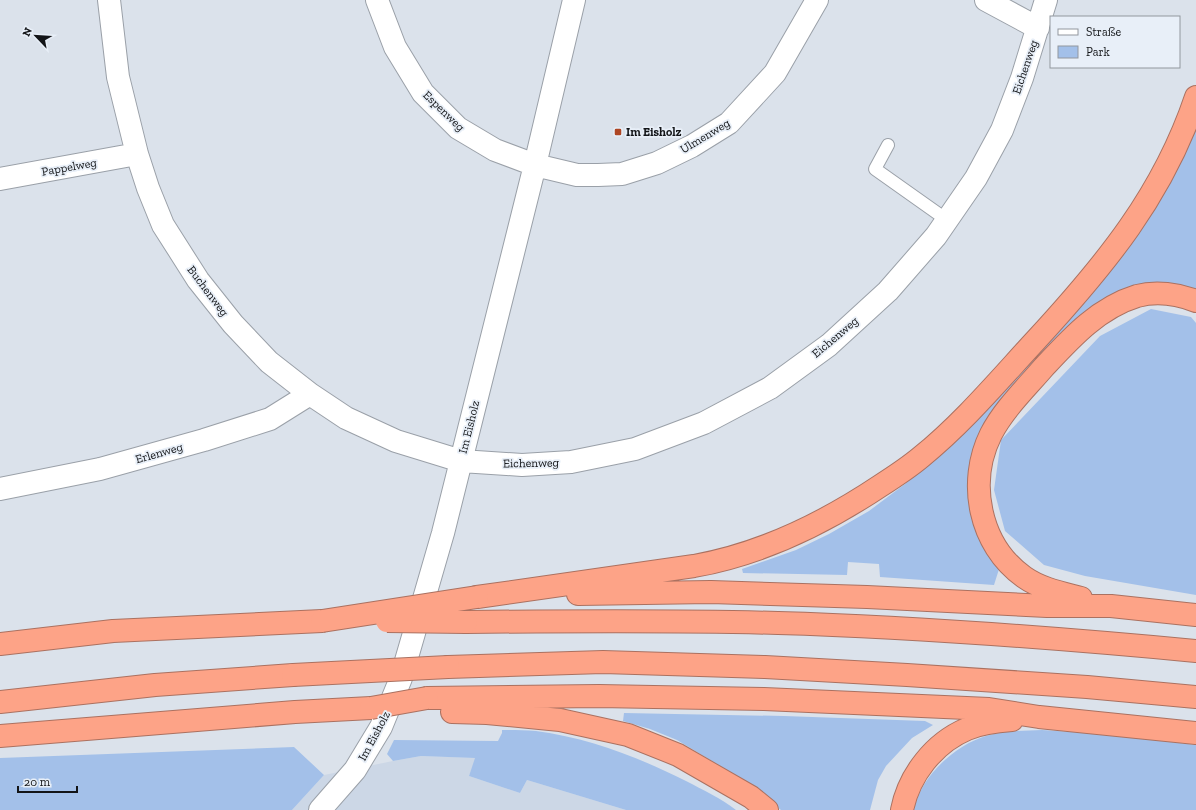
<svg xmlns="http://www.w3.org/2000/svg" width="1196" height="810" font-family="'Zilla Slab',serif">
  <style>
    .built { fill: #ccd7e6 }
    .green { fill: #a3c0e9 }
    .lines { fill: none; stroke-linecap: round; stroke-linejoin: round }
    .service-casing { stroke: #9aa0a8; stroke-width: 14 }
    .minor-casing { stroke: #9aa0a8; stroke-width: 24 }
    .motorway-casing { stroke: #ab7160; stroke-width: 24 }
    .service { stroke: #fff; stroke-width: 12 }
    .minor { stroke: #fff; stroke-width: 22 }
    .motorway { stroke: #fda387; stroke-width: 22 }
    .motorway-bridge-casing { stroke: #ab7160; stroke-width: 24; stroke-linecap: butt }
    .motorway-bridge { stroke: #fda387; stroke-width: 22 }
    .poi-dot { fill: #ae4624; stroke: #e8eff8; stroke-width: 1.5 }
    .labels { text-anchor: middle; stroke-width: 3.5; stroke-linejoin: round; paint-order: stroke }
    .street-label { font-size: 12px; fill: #121417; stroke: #e8eff8 }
    .poi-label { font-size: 12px; font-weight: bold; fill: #121417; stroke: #e8eff8; text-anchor: start }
  </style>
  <rect width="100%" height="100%" fill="#dbe2eb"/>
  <path class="built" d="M 421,756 L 476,758 L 469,776 L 520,793 L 527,780 L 626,810 L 292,810 L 324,775 L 393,761 Z"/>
  <path class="green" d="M 1196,122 L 1196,291 L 1136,286 L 979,442 L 1000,566 L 994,585 L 880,577 L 879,564 L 848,562 L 847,575 L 743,573 L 742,569 L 796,550 L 829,534 L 869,511 L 905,484 L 929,464 L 976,417 Z
    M 1151,309 L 1191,317 L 1196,323 L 1196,595 L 1085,576 L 1044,565 L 1005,531 L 994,490 L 1001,440 L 1100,336 Z
    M 624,713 L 784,716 L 925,721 L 933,725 L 912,738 L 886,766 L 878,780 L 870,810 L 781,810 L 740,778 L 677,740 L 650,729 L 623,721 Z
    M 502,730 C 514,730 525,730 536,731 C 589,738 638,757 686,781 C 703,790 721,798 736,810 L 626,810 L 527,780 L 520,793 L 469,776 L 475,758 L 421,756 L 393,761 L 387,754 L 394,740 L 498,741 L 502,733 Z
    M 1042,730 L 1118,735 L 1196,745 L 1196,810 L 914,810 C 920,777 955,745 986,736 C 1004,730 1024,731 1042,730 Z
    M 294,747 L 324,775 L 292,810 L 0,810 L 0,758 Z"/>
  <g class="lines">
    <g class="service-casing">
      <path id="service" d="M 888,145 L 875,169 L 947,220"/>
    </g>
    <g class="minor-casing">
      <path id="minor" d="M 109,0 L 118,77 L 137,154 L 148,188 L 163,225 L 198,280 L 233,324 L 269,362 L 310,394 L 346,418 L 396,441 L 461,461 L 522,465 L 571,462 L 635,449 L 704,423 L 770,388 L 829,345 L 888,291 L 936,236 L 976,178 L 1002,130 L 1022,78 L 1046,0
        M 377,0 L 395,47 L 423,93 L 458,128 L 495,150 L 535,165 L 577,175 L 598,175 L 622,174 L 657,163 L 692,146 L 729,123 L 775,73 L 817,0
        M 986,0 L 1038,28
        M 0,179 L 137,154
        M 0,489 L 100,469 L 204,440 L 270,419 L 310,394
        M 320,810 L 355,770 L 381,727 L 401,678 L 443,533 L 535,165 L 574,0"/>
    </g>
    <g class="motorway-casing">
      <path id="motorway" d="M 578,594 L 711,592 L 867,597 L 1047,606 L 1111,606 L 1196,615
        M 477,597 L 694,566 C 762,554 823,524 880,486 C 894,477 908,468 921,457 C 963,423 999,380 1036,340 C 1105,265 1163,195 1196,97
        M 1081,598 C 1062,593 1041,589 1024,577 C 979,545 967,482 991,434 C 1004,409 1026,388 1044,367 C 1071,338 1098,308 1137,296 C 1156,291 1178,294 1196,301
        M 466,622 C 570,621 674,620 778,623 C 918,627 1057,638 1196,651
        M 0,644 L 113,631 L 322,621
        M 448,667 L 603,662 L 765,667 L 907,675 L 1087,687 L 1196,697
        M 427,698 L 599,696 L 764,699 L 989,709 L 1039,717 L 1196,733
        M 0,702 L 155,685 L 293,675
        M 452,712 L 487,713 L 560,720 L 628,735 L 678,755 L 751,797 L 767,810
        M 0,736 L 295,712 L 371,708
        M 902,810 C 909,775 934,743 967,729 C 981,723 997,721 1012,720"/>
    </g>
    <use href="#service" class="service"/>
    <use href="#minor" class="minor"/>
    <use href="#motorway" class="motorway"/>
    <g class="motorway-bridge-casing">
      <path id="motorway-bridge" d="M 322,621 L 477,597
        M 387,621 L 466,622
        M 293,675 L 448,667
        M 371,708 L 427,698"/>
    </g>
    <use href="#motorway-bridge" class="motorway-bridge"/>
  </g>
  <rect class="poi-dot" x="614" y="128" width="8" height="8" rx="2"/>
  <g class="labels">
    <g class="street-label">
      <text transform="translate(1025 67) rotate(-71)" y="4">Eichenweg</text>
      <text transform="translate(444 111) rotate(44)" y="4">Espenweg</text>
      <text transform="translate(705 136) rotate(-31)" y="4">Ulmenweg</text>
      <text transform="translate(69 167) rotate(-10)" y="4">Pappelweg</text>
      <text transform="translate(208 291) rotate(53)" y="4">Buchenweg</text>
      <text transform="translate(835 337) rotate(-40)" y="4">Eichenweg</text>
      <text transform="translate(469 427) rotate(-76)" y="4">Im Eisholz</text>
      <text transform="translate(159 453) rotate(-16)" y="4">Erlenweg</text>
      <text transform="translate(531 463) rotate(-1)" y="4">Eichenweg</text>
      <text transform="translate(374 736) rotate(-62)" y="4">Im Eisholz</text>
    </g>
    <g class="poi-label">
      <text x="626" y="136">Im Eisholz</text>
    </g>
  </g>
  <rect x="1050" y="16" width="130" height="52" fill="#e8eff8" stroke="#92979e"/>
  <rect x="1058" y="29" width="20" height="6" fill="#ffffff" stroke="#92979e"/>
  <text x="1086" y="36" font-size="12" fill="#121417">Straße</text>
  <rect x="1058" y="46" width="20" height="12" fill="#a3c0e9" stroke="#92979e"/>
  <text x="1086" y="56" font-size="12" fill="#121417">Park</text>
  <g transform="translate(36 36) rotate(295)" stroke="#e8eff8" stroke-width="3" paint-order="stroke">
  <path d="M0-3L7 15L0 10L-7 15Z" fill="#121417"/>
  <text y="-6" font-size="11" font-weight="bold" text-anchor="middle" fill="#121417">N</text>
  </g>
  <path d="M18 786v6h59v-6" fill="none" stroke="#121417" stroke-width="2"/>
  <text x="24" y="786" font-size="12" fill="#121417" stroke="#e8eff8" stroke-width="3" paint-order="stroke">20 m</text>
</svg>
